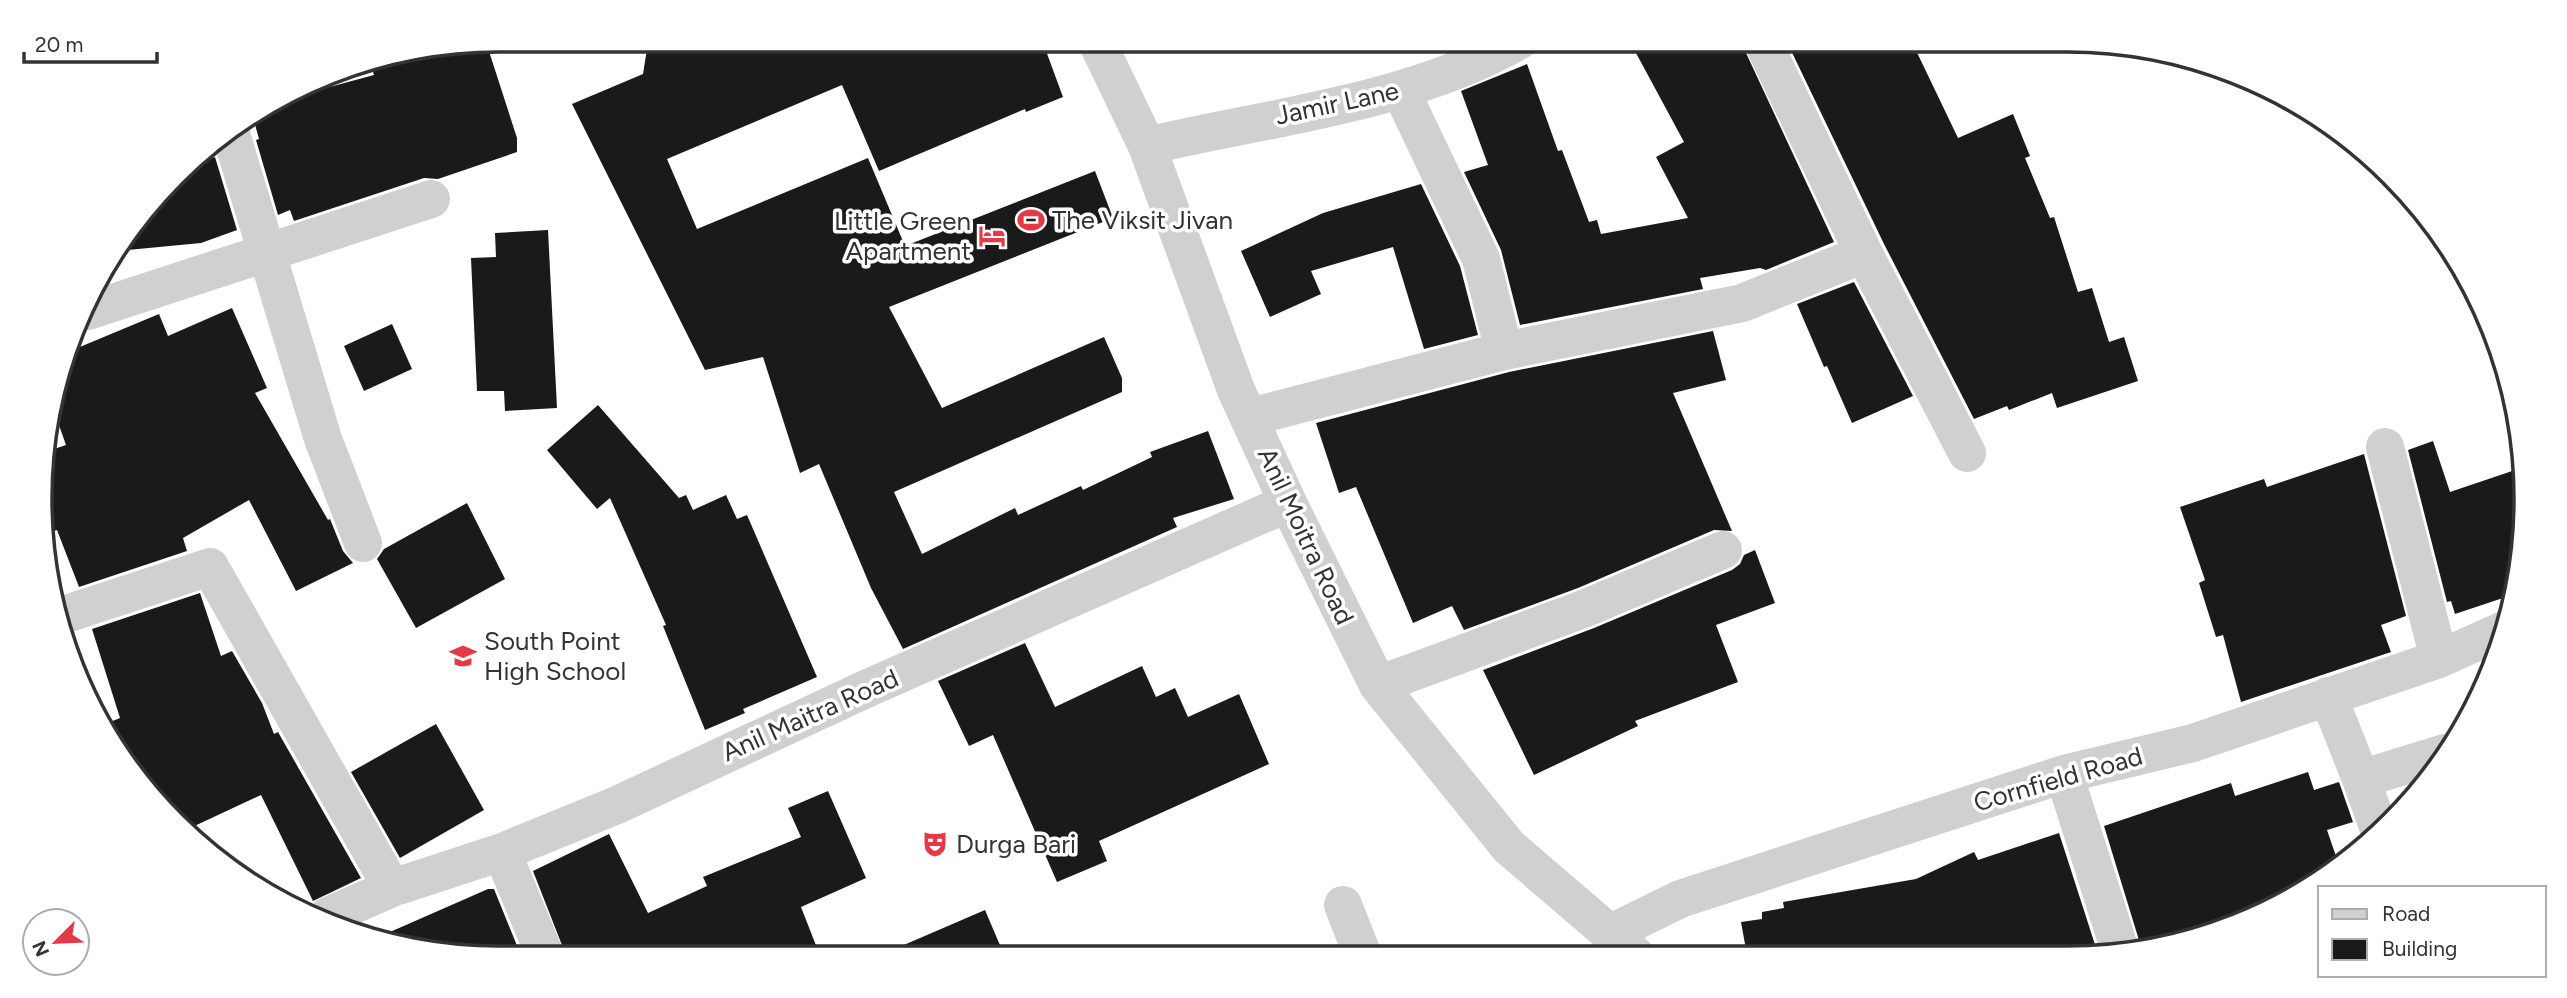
<svg xmlns="http://www.w3.org/2000/svg" width="2567" height="998" font-family="Figtree,sans-serif">
  <style>
    .building { fill: #1a1a1a }
    .lines { fill: none; stroke-linecap: round; stroke-linejoin: round }
    .minor { stroke: #d0d0d0; stroke-width: 38 }
    .labels { text-anchor: middle; stroke-width: 7; stroke-linejoin: round; paint-order: stroke }
    .street-label { font-size: 26px; fill: #333; stroke: #fff }
    .poi-label { font-size: 26px; fill: #333; stroke: #fff; text-anchor: start }
    .rim { fill: none; stroke: #333; stroke-width: 3.5 }
  </style>
  <rect width="100%" height="100%" fill="#fff"/>
  <path class="building" d="M 676,40 L 1042,40 L 1063,97 L 1026,112 L 1025,109 L 879,171 L 842,85 L 667,159 L 697,229 L 868,158 L 905,246 L 1095,171 L 1113,218 L 889,307 L 942,408 L 1104,337 L 1122,378 L 1122,392 L 894,492 L 922,554 L 1015,508 L 1018,515 L 1081,486 L 1083,490 L 1152,457 L 1150,452 L 1208,431 L 1234,499 L 1173,518 L 1177,527 L 903,649 L 871,588 L 819,464 L 800,473 L 763,357 L 705,370 L 572,104 L 643,74 L 647,49 Z
    M 1629,40 L 1740,40 L 1834,242 L 1766,270 L 1760,268 L 1700,278 L 1703,289 L 1520,325 L 1501,250 L 1464,172 L 1488,165 L 1461,91 L 1527,64 L 1558,151 L 1562,150 L 1589,222 L 1597,220 L 1601,234 L 1688,218 L 1656,157 L 1684,142 Z
    M 1786,40 L 1911,40 L 1958,138 L 2013,114 L 2030,156 L 2025,158 L 2050,218 L 2054,217 L 2078,292 L 2092,288 L 2109,342 L 2124,337 L 2138,381 L 2057,408 L 2052,393 L 2009,410 L 2007,406 L 1974,419 L 1884,244 Z
    M 486,42 L 517,138 L 517,152 L 438,179 L 424,178 L 294,221 L 290,210 L 278,215 L 256,140 L 259,139 L 254,121 L 296,96 L 374,75 L 370,62 Z
    M 215,157 L 237,230 L 201,243 L 117,251 L 183,170 Z
    M 1421,184 L 1460,266 L 1478,335 L 1424,349 L 1393,247 L 1311,271 L 1321,294 L 1270,317 L 1241,251 L 1323,213 Z
    M 548,230 L 557,408 L 505,411 L 504,391 L 477,391 L 471,258 L 496,257 L 495,233 Z
    M 1854,282 L 1913,396 L 1852,423 L 1827,366 L 1824,367 L 1797,304 Z
    M 232,308 L 267,388 L 255,393 L 328,520 L 330,519 L 343,551 L 353,563 L 296,591 L 249,500 L 183,538 L 187,551 L 79,587 L 57,530 L 47,533 L 45,452 L 66,445 L 54,411 L 75,349 L 159,314 L 168,336 Z
    M 392,324 L 412,369 L 364,391 L 344,346 Z
    M 1713,331 L 1726,380 L 1673,393 L 1732,531 L 1714,530 L 1578,588 L 1464,630 L 1452,606 L 1413,623 L 1356,487 L 1339,493 L 1316,423 L 1509,372 Z
    M 598,405 L 679,498 L 686,495 L 693,510 L 726,495 L 737,519 L 747,515 L 817,677 L 743,709 L 745,713 L 705,730 L 663,626 L 666,625 L 610,498 L 597,509 L 547,450 Z
    M 2433,441 L 2450,492 L 2524,467 L 2526,529 L 2515,594 L 2455,614 L 2451,601 L 2447,602 L 2408,450 Z
    M 2364,454 L 2406,616 L 2381,625 L 2391,652 L 2241,702 L 2223,635 L 2216,637 L 2199,583 L 2205,580 L 2180,507 L 2264,479 L 2267,487 Z
    M 467,503 L 505,579 L 416,628 L 377,559 L 384,549 Z
    M 1755,550 L 1775,603 L 1716,625 L 1738,682 L 1635,721 L 1638,726 L 1534,775 L 1483,670 L 1594,628 L 1732,570 L 1740,564 L 1744,555 Z
    M 200,593 L 221,656 L 232,651 L 262,703 L 274,734 L 278,732 L 361,878 L 313,901 L 261,795 L 188,829 L 117,754 L 105,724 L 120,718 L 92,629 Z
    M 1025,643 L 1055,707 L 1142,666 L 1156,697 L 1175,688 L 1188,717 L 1239,694 L 1269,764 L 1099,841 L 1107,861 L 1057,882 L 993,735 L 969,746 L 938,681 Z
    M 436,724 L 484,810 L 400,858 L 351,772 Z
    M 2308,772 L 2314,790 L 2339,782 L 2353,822 L 2327,830 L 2339,865 L 2271,911 L 2142,950 L 2104,826 L 2231,783 L 2235,796 Z
    M 828,791 L 866,878 L 801,907 L 817,948 L 795,957 L 567,958 L 533,871 L 609,834 L 648,913 L 707,886 L 703,877 L 801,837 L 788,808 Z
    M 2059,833 L 2098,954 L 1747,955 L 1741,922 L 1762,919 L 1762,912 L 1784,908 L 1783,902 L 1916,879 L 1974,852 L 1978,860 Z
    M 488,889 L 494,889 L 522,958 L 499,958 L 374,939 Z
    M 985,910 L 1005,957 L 876,957 Z"/>
  <g class="lines">
    <path class="minor" d="M 1096,40 L 1147,146 L 1236,390 L 1288,503 L 1378,685 L 1509,847 L 1635,955
      M 1762,40 L 1864,254 L 1967,453
      M 1401,91 L 1481,259 L 1504,351
      M 231,134 L 323,439 L 363,543
      M 1147,146 C 1269,117 1411,103 1520,40
      M 88,311 L 431,199
      M 1250,417 L 1504,351 L 1742,303 L 1864,254
      M 2385,447 L 2439,659
      M 60,616 L 210,567 L 392,888
      M 1378,685 L 1586,608 L 1723,550
      M 2328,696 L 2361,779 L 2445,753
      M 2064,774 L 2121,954
      M 2361,779 L 2380,832
      M 502,852 L 546,958
      M 1343,905 L 1363,956
      M 328,916 L 392,888 L 502,852 L 617,805 L 868,688 L 1288,503
      M 1611,933 L 1680,899 L 2064,774 L 2193,743 L 2439,659 L 2506,629"/>
  </g>
  <defs>
    <g id="stadium-bare" transform="scale(2.1)"><path d="M0-5a6.5 5 0 1 0 0 10a6.5 5 0 1 0 0-10ZM-3.5-1.8h7v3.6h-7Z" fill="#e63946" stroke="#fff" stroke-width="2.5" paint-order="stroke"/></g>
    <g id="hotel-bare" transform="scale(2.1)"><path d="M-6-4.5h1.5V1H6V5H4.5V3h-9V5H-6ZM-4 0a1.8 1.8 0 1 1 3.6 0ZM.5 0V-2.5h3Q6-2.5 6 0Z" fill="#e63946" stroke="#fff" stroke-width="2.5" paint-order="stroke"/></g>
    <g id="school-bare" transform="scale(2.1)"><path d="M0-5L7-2L0 1L-7-2ZM-4 1L0 2.5L4 1V4Q0 6-4 4Z" fill="#e63946" stroke="#fff" stroke-width="2.5" paint-order="stroke"/></g>
    <g id="theatre-bare" transform="scale(2.1)"><path d="M-5-5.5Q0-4 5-5.5V0Q5 5 0 6Q-5 5-5 0ZM-3.3-2.5H-1v1.5H-3.3ZM1-2.5H3.3v1.5H1ZM-2.8 1Q0 5.5 2.8 1Z" fill="#e63946" stroke="#fff" stroke-width="2.5" paint-order="stroke"/></g>
  </defs>
  <g fill-rule="evenodd">
    <use href="#stadium-bare" x="1031" y="220"/>
    <use href="#hotel-bare" x="992" y="236"/>
    <use href="#school-bare" x="463" y="656"/>
    <use href="#theatre-bare" x="935" y="844"/>
  </g>
  <g class="labels">
    <g class="street-label">
      <text transform="translate(1337 103) rotate(-12)" y="9">Jamir Lane</text>
      <text transform="translate(1306 536) rotate(65)" y="9">Anil Moitra Road</text>
      <text transform="translate(810 715) rotate(-24)" y="9">Anil Maitra Road</text>
      <text transform="translate(2058 779) rotate(-16)" y="9">Cornfield Road</text>
    </g>
    <g class="poi-label">
      <text x="1052" y="229">The Viksit Jivan</text>
      <text x="971" y="230" text-anchor="end">Little Green<tspan x="971" dy="30">Apartment</tspan></text>
      <text x="484" y="650">South Point<tspan x="484" dy="30">High School</tspan></text>
      <text x="956" y="853">Durga Bari</text>
    </g>
  </g>
  <path d="M0 0H2567V998H0ZM499 52H2067A447 447 0 0 1 2514 499V499A447 447 0 0 1 2067 946H499A447 447 0 0 1 52 499V499A447 447 0 0 1 499 52Z" fill="#fff" fill-rule="evenodd"/>
  <path class="rim" d="M499 52H2067A447 447 0 0 1 2514 499V499A447 447 0 0 1 2067 946H499A447 447 0 0 1 52 499V499A447 447 0 0 1 499 52Z"/>
  <rect x="2318" y="886" width="228" height="91" fill="#ffffff" stroke="#adadad" stroke-width="2"/>
  <rect x="2332" y="909" width="35" height="10" fill="#d0d0d0" stroke="#adadad" stroke-width="2"/>
  <text x="2382" y="921" font-size="21" fill="#333333">Road</text>
  <rect x="2332" y="939" width="35" height="21" fill="#1a1a1a" stroke="#adadad" stroke-width="2"/>
  <text x="2382" y="956" font-size="21" fill="#333333">Building</text>
  <g transform="translate(56 942) rotate(246)"><circle r="33" fill="#ffffff" stroke="#adadad" stroke-width="2"/>
  <path d="M0-5L12 26L0 18L-12 26Z" fill="#e63946"/>
  <text y="-10" font-size="19" font-weight="bold" text-anchor="middle" fill="#333333">N</text>
  </g>
  <path d="M24 52v10h133v-10" fill="none" stroke="#333333" stroke-width="3.5"/>
  <text x="35" y="52" font-size="21" fill="#333333" stroke="#ffffff" stroke-width="5" paint-order="stroke">20 m</text>
</svg>
